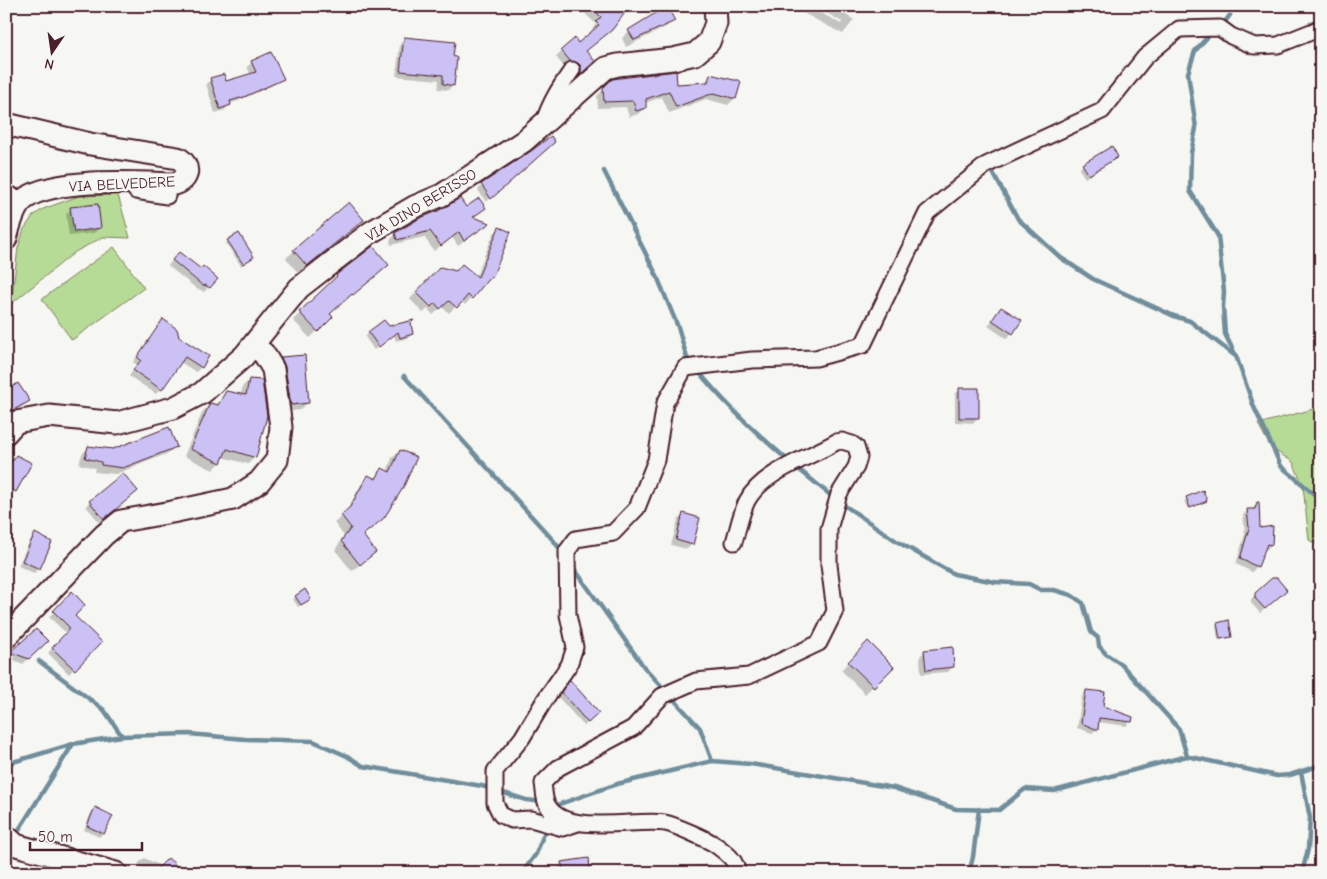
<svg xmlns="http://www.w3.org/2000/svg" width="1327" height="879" font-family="'Comic Neue',sans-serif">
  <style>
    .green { fill: #b6db96; stroke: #807d60 }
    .shadow { fill: #0003 }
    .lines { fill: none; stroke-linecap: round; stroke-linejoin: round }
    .stream { stroke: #6f8d9b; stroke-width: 4.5 }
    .building { fill: #cbc1f4; stroke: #4a1f2b }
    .street-casing { stroke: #4a1f2b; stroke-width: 19 }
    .secondary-casing { stroke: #4a1f2b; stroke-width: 25 }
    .street { stroke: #f6f6f2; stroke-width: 15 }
    .secondary { stroke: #f6f6f2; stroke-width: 21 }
    .labels { text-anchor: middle; stroke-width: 5; stroke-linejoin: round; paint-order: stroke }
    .street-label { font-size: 15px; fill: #4a1f2b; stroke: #f6f6f2 }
  </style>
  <rect width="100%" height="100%" fill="#f6f6f2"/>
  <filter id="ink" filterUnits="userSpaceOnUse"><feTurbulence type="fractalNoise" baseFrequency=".02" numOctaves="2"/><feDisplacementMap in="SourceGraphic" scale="10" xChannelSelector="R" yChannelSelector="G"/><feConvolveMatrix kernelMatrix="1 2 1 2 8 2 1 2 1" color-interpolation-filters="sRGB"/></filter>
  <g filter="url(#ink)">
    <path class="green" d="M 118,195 L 130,238 L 103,237 L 75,252 L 11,304 L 18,248 L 24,229 L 33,216 L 43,209 L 79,196 Z
      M 114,247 L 144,288 L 72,340 L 42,299 Z
      M 1321,407 L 1321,547 L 1309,540 L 1303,486 L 1293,462 L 1271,448 L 1258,424 Z"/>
    <path class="shadow" d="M 581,6 L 629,6 L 585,52 L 587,67 L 575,78 L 572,68 L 564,67 L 556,57 L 575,40 L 578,44 L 594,31 L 592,29 L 596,24 L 579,8 Z
      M 790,6 L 809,6 L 841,24 L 842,22 L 837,19 L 814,6 L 832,6 L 854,20 L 843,34 Z
      M 885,6 L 901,6 L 891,14 Z
      M 673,20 L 666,27 L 626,47 L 622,38 L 629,31 Z
      M 404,39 L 452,57 L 453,85 L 448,90 L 438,89 L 439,80 L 396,76 L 400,44 Z
      M 252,62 L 282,78 L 277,83 L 238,101 L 229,104 L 225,110 L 215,113 L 206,84 L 211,79 L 225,82 L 251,75 L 247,67 Z
      M 711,75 L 735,98 L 728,105 L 706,99 L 669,113 L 662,97 L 645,103 L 645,108 L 638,114 L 629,117 L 626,107 L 598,108 L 597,96 L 604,89 L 703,84 Z
      M 549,146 L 486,202 L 478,190 L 482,185 L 532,152 Z
      M 1117,157 L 1085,178 L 1079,169 L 1083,165 Z
      M 349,204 L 355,227 L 298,273 L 286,258 Z
      M 71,209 L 99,228 L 94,233 L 69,236 L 66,214 Z
      M 466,209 L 478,213 L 472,218 L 488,224 L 458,246 L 452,237 L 434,251 L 424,237 L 391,245 L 390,240 L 396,234 Z
      M 499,228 L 491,277 L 465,305 L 461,301 L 449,313 L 442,307 L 433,315 L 428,309 L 423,313 L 410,299 L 440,268 L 476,276 L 493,235 Z
      M 228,241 L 250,259 L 241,266 L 226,243 Z
      M 174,258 L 201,271 L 216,279 L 204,292 L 199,289 L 198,290 L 168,266 Z
      M 388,265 L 329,314 L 332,317 L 310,338 L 293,320 L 337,276 Z
      M 1001,308 L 1021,321 L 1007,339 L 988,326 Z
      M 163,321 L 201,367 L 196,372 L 180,362 L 156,394 L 129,376 L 137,365 L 133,362 Z
      M 388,328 L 412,334 L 408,338 L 396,341 L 394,335 L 374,350 L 365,337 L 369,333 Z
      M 304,357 L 307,403 L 300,410 L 283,412 L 274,366 L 281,358 Z
      M 249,380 L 255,457 L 248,464 L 222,457 L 220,463 L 213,470 L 184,456 L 203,411 L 210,404 L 216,406 L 227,392 L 241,395 L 242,387 Z
      M 960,390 L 977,418 L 973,423 L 955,422 L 955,394 Z
      M 6,393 L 28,401 L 23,406 L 6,415 Z
      M 175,446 L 169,453 L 116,474 L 94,472 L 95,468 L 79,464 L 82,454 L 89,447 L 114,450 Z
      M 400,451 L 362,536 L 375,552 L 352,571 L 335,550 L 344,536 L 334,523 L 345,514 L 361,484 L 368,477 L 374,479 L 382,470 L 387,472 L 392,458 Z
      M 16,456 L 15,491 L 10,496 L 6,494 L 6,464 Z
      M 1202,492 L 1206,500 L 1188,509 L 1184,501 Z
      M 132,496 L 99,522 L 86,506 L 90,502 Z
      M 1257,503 L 1259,529 L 1272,528 L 1271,545 L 1266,550 L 1264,549 L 1256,567 L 1252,572 L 1236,564 L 1245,534 L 1243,515 L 1248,510 L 1252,510 Z
      M 683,515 L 692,544 L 687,549 L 671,545 L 678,520 Z
      M 35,535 L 51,542 L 39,568 L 34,573 L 18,566 L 30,540 Z
      M 305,591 L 308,601 L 298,607 L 293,599 Z
      M 72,593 L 73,616 L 100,642 L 69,674 L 48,653 L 66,633 L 49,617 Z
      M 1256,594 L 1281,595 L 1260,613 L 1251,603 L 1251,599 Z
      M 1218,624 L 1231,636 L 1229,638 L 1218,640 L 1216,626 Z
      M 36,631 L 46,641 L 23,664 L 7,657 Z
      M 868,643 L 892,667 L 865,694 L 841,670 Z
      M 925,651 L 953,667 L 948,672 L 921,674 L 920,656 Z
      M 567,685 L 598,713 L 584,726 L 558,697 Z
      M 1087,691 L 1102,707 L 1131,721 L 1126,726 L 1098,722 L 1097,729 L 1092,733 L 1077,728 L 1082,696 Z
      M 95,809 L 103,833 L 99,837 L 84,830 L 91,813 Z
      M 144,858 L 161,866 L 174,873 L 147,873 L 138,864 Z
      M 561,863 L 589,870 L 586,873 L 558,873 L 557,868 Z
      M 710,864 L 713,873 L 687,873 L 686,870 L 690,866 Z"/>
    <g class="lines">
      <path class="stream" d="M 1222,26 L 1230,15
        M 1211,33 L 1195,51 L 1188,73 L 1196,128 L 1191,153 L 1190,191 L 1218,236 L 1224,292 L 1223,306 L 1225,334 L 1236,356 L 1254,407 L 1281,466 L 1321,500
        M 990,167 L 1018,219 L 1061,258 L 1093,279 L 1174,316 L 1190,321 L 1234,355
        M 604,171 L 656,274 L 678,327 L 687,358 L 691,363
        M 698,371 C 725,404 757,434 790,462
        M 404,376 L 553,540 L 564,554
        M 796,467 L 834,498
        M 841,503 L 898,542 L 954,574 L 995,582 L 1029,584 L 1041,590 L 1054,590 L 1071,595 L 1083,603 L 1091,632 L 1098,638 L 1099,646 L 1106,654 L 1121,664 L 1179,729 L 1187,756
        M 571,564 L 644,667 L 700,728 L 712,761
        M 39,661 L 104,710 L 122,736
        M 6,762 L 13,762 L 73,744 L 122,736 L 189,734 L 245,739 L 313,741 L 347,756 L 363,766 L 482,786 L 526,800 L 544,802
        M 1301,772 L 1310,818 L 1308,849 L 1302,873
        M 554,804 L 557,805 L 617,784 L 712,761 L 751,764 L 894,788 L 956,809 L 999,810 L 1025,789 L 1054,791 L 1187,756 L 1277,776 L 1290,775 L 1321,765
        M 15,836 L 73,744
        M 522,873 L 536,854 L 547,826
        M 969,873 L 973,857 L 979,809"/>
    </g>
    <path class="building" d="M 590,6 L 630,6 L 612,30 L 586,51 L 595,61 L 581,74 L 581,66 L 578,63 L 570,61 L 561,50 L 575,38 L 578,43 L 599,25 L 596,22 L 601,17 Z
      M 667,6 L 675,21 L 634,40 L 628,30 Z
      M 404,37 L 455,42 L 453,56 L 457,58 L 454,86 L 443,84 L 443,75 L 400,71 Z
      M 271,52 L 284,79 L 244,97 L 230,101 L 231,105 L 220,109 L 210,78 L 224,74 L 226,81 L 256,72 L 251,61 Z
      M 676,71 L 677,84 L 708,82 L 710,74 L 734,80 L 739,80 L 741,82 L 736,99 L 714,93 L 676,107 L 669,91 L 646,99 L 646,108 L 636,111 L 633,101 L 604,102 L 603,88 L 612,79 Z
      M 551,136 L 555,142 L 491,199 L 481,184 L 531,151 Z
      M 1112,146 L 1118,157 L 1089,175 L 1082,164 Z
      M 460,198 L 466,207 L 479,198 L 486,208 L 473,217 L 490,223 L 464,241 L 459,232 L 441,246 L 430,231 L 397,240 L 395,233 L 420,218 L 438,211 Z
      M 349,202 L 364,220 L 307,266 L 293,250 Z
      M 98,204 L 101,228 L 74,232 L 70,207 Z
      M 499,227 L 511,232 L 492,278 L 490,277 L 472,299 L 468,295 L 457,308 L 449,301 L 440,309 L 435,303 L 431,307 L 416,292 L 440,267 L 456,271 L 462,264 L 478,277 Z
      M 239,233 L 254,257 L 243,264 L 227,240 Z
      M 373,246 L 389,265 L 353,295 L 352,294 L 330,314 L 333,317 L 318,332 L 299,312 L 337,276 L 336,275 Z
      M 179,252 L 201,269 L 203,266 L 218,279 L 210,288 L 205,285 L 203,286 L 172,260 Z
      M 1001,307 L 1022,320 L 1013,334 L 992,320 Z
      M 163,319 L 177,329 L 179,337 L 209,356 L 202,368 L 185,357 L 162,390 L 133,370 L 141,360 L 137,357 Z
      M 384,320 L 389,326 L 414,320 L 411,323 L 413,334 L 400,338 L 398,332 L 379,347 L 368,332 Z
      M 305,355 L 309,403 L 291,405 L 285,367 L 281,357 Z
      M 249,379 L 262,380 L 267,416 L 256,458 L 227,449 L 221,463 L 190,449 L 210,403 L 218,405 L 226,391 L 246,395 Z
      M 18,383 L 30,401 L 6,414 L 6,391 Z
      M 959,388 L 979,388 L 979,418 L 959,418 Z
      M 169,427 L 177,447 L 123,468 L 101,465 L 101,462 L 85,458 L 88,446 L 113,449 Z
      M 400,450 L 417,457 L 403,488 L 384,518 L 363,535 L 376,552 L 360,565 L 341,541 L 351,528 L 341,515 L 350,507 L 368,475 L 376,479 L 382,468 L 390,472 Z
      M 16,455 L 32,463 L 16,492 L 6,487 L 6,458 L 13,461 Z
      M 123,473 L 138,491 L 104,519 L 89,501 Z
      M 1203,490 L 1207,501 L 1190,508 L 1186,497 Z
      M 1257,502 L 1259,502 L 1260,528 L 1273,526 L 1272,545 L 1267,544 L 1258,567 L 1240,559 L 1249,528 L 1247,509 L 1255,509 Z
      M 683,513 L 700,518 L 693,545 L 676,540 Z
      M 35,533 L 52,542 L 40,569 L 22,561 Z
      M 1272,578 L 1277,578 L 1287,590 L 1265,609 L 1255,598 L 1255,593 Z
      M 305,589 L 311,599 L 301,605 L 295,596 Z
      M 72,591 L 85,605 L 75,616 L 102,642 L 75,670 L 52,648 L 70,628 L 53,611 Z
      M 1229,620 L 1232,637 L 1220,639 L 1217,623 Z
      M 36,629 L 48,641 L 29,659 L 10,652 Z
      M 868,641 L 894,667 L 874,687 L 848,662 Z
      M 953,647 L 954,667 L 926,670 L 924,650 Z
      M 570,680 L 599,713 L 588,723 L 561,692 Z
      M 1086,690 L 1105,692 L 1103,706 L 1133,717 L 1132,722 L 1099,718 L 1098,730 L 1081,723 Z
      M 95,807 L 113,816 L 104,834 L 87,826 Z
      M 168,858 L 177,866 L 171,873 L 153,873 Z
      M 589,858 L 590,870 L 572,873 L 565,873 L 561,862 Z"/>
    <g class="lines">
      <g class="street-casing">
        <path id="street" d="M 544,122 C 550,102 560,87 572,70
          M 136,191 L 167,196
          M 6,195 L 11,195 L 21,203
          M 734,542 C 738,529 741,513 747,501 C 762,472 809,458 836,442 L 842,441 L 852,444 L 856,447 L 859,457 L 856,467 L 839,494 L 829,529 L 829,565 L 835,611 L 819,643 L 749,676 L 696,681 L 662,696 L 633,728 L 558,768 L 543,783 C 544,789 544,796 546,802 C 560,838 635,818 665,823 C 675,825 709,840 717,846 C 726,853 737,860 737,873
          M 578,823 L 563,828 L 531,819 L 512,820 L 501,815 L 495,803 L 495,771 L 522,738 L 546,698 L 569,665 L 575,647 L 568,615 L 567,551 L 576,539 L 613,533 L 637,508 L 656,460 L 665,403 L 685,368 L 752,360 L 816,358 L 863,345 L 927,213 L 986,165 L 1102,111 L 1145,57 L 1179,29 L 1220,28 L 1231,36 L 1254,46 L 1278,45 L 1321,28"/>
      </g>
      <g class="secondary-casing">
        <path id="secondary" d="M 6,124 L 90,144 L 178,158 C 191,165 189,180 175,184 C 139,183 45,176 20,203 C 12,213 9,227 6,239
          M 6,433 L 16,422 L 49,416 L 117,423 L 173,408 L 202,393 L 244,356 L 299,288 L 371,232 L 414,207 L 442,195 L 524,141 L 606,68 L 618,65 L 673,59 L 695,54 L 709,42 L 716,23 L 715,6
          M 6,637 L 104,535 L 121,521 L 172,512 L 233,499 L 259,482 L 277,460 L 281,427 L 273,369 L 264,354 L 253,345
          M 6,836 L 16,845 L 116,873"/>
      </g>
      <use href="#street" class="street"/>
      <use href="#secondary" class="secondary"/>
    </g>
  </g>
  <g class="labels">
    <g class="street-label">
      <text transform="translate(122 184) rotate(-3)" y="5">VIA BELVEDERE</text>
      <text transform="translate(421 205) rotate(-31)" y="5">VIA DINO BERISSO</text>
    </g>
  </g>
  <rect width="1327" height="879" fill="none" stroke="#f6f6f2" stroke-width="25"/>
  <rect x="12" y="12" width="1302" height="854" fill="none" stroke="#4a1f2b" stroke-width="2" filter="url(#ink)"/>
  <g transform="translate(52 52) rotate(193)" stroke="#f6f6f2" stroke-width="4" paint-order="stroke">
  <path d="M0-4L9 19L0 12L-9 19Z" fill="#4a1f2b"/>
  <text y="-8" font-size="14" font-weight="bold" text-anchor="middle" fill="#4a1f2b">N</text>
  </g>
  <path d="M30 842v8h112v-8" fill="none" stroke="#4a1f2b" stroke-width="2.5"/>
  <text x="38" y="842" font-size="15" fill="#4a1f2b" stroke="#f6f6f2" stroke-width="4" paint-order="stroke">50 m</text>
</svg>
